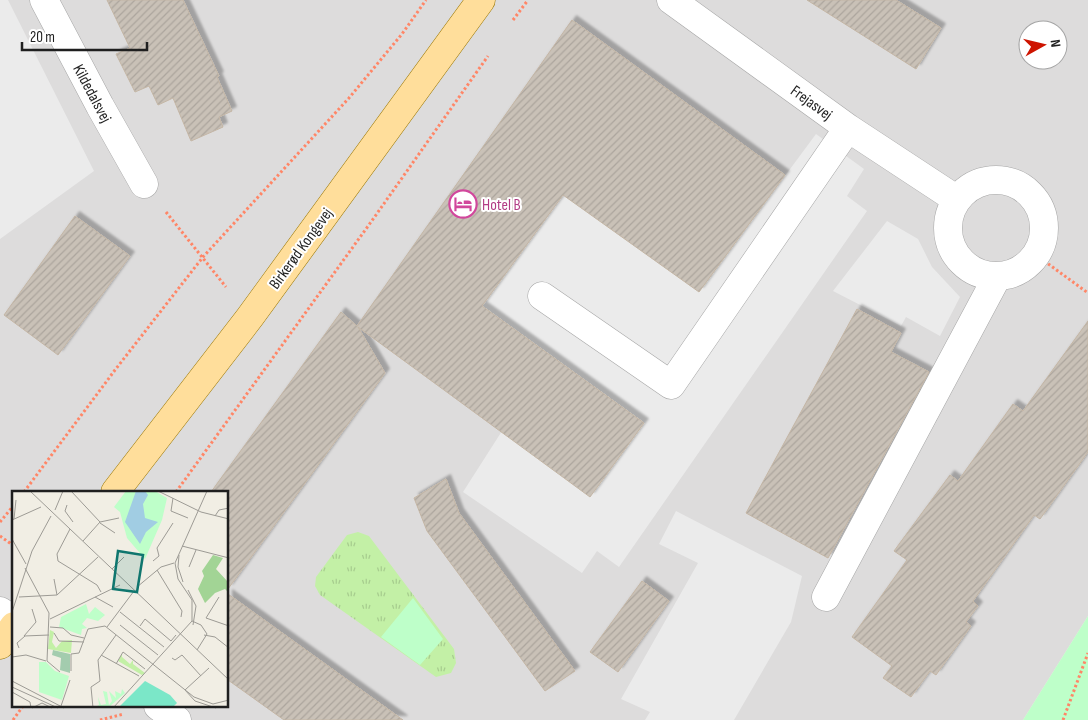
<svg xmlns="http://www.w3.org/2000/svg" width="1088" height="720" font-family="'Sofia Sans Condensed',sans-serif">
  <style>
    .residential { fill: #dddcdc; fill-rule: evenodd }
    .grass { fill: url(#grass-tufts) }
    .park { fill: #beffc9 }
    .parking { fill: #ebebeb }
    .building { fill: url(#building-hatch); stroke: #c4b6a5; filter: url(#shadow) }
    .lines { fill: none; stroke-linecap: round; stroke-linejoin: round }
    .minor-casing { stroke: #a6a6a6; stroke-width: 29 }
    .major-casing { stroke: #9a7600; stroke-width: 29 }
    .path { stroke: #ff8667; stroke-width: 3; stroke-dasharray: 2.5 2.5; stroke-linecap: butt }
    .minor { stroke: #fff; stroke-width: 28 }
    .major { stroke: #ffde9b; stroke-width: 28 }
    .labels { text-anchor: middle; stroke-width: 4; stroke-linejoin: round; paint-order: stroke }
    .street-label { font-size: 16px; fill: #1f1f1f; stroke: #fff }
    .hotel-label { font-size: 16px; fill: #b23c85; stroke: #fff; text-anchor: start }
    .inset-road { fill: none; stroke: #9d9b95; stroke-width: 1 }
    .view { fill: #0f766e; fill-opacity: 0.15; stroke: #0f766e; stroke-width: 2.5 }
    .inset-edge { fill: none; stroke: #1f1f1f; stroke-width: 2.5 }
  </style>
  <defs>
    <pattern id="grass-tufts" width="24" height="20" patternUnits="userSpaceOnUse" patternTransform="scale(1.25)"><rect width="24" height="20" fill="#c3f0a6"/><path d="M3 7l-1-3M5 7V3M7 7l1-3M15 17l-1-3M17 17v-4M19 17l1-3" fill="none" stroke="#a7cd8e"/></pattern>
    <pattern id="building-hatch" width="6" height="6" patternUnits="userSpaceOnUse" patternTransform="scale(1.25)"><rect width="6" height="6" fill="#c9c1b7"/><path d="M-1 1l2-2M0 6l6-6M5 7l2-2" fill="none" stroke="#aca59d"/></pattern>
    <filter id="shadow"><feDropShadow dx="4.5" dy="-4.5" stdDeviation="1" flood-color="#0004"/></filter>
  </defs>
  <rect width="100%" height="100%" fill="#f1eee4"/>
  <path class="residential" d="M 0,0 L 1088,0 L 1088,616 L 1023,720 L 0,720 ZM 1028,30 L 1058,30 L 1058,60 L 1028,60 ZM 14,492 L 228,492 L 228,706 L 14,706 Z"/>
  <path class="grass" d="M 358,532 L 369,536 L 454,649 L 456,663 L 451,673 L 436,677 L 320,595 L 315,586 L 316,577 L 347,535 Z"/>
  <path class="park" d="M 413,598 L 443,639 L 420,665 L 381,637 Z
    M 1088,616 L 1088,720 L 1023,720 Z"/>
  <path class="parking" d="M 0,0 L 8,0 L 94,171 L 0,239 Z
    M 816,134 L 864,169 L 847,196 L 867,211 L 619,567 L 597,551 L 582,573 L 463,492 L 502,431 L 590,496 L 644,423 L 482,306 L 563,195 L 699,292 Z
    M 887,221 L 918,239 L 932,267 L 960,297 L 940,336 L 906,317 L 901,326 L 833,291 Z
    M 676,511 L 802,576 L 791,622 L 734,720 L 645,720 L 650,712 L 621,699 L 698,563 L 659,544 Z"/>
  <path class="building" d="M 107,0 L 183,0 L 219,76 L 217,77 L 232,111 L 219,117 L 223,127 L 191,141 L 173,98 L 158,105 L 149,86 L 135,92 L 116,54 L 130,48 Z
    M 807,0 L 896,0 L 941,28 L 916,69 Z
    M 572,20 L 785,175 L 699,292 L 563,195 L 482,306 L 644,423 L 590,497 L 358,327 L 385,373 L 228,589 L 228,492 L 211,492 L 341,312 L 357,326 Z
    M 75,216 L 130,256 L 58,355 L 4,315 Z
    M 857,309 L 901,333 L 891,352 L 929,372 L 828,558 L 746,513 Z
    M 1088,321 L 1088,452 L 1040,519 L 1034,515 L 973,601 L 978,606 L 966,622 L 971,626 L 936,675 L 930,671 L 911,697 L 883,678 L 892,666 L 852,637 L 907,560 L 894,551 L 950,475 L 958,481 L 1013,404 L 1023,411 Z
    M 446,479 L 459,513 L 575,671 L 545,691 L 427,531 L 414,498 Z
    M 642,581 L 669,601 L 618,672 L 590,652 Z
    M 228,594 L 403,720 L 284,720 L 228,680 Z"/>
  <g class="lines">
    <g class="minor-casing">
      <path id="minor" d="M 44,0 L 100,106 L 144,184
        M 671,0 L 848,128 L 956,199
        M948 228a48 48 0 1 1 96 0a48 48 0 1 1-96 0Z
        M 542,296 L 671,385 L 848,128
        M 826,597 L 997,277
        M 0,611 L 14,620
        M 158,706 L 177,720"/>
    </g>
    <g class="major-casing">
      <path id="major" d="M 115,492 L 250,317 L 481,0
        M 0,645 L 14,626"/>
    </g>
    <path class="path" d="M 513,20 L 528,0
      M 166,212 L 226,287
      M 1036,255 L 1088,293
      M 24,492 L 115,370 L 203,257 L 349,98 L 402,34 L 426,0
      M 176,492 L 371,222 L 488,56
      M 0,522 L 14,505
      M 0,536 L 14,546
      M 13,720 L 23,706
      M 100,720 L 124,714
      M 1063,720 L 1088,653"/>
    <use href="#minor" class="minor"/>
    <use href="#major" class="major"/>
  </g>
  <defs>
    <g id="hotel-ring" transform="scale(1.4375)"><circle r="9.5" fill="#fff" stroke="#d1479c" stroke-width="1.5"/><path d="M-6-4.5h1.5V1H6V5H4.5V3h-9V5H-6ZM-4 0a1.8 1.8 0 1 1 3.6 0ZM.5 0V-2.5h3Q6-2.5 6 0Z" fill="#d1479c"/></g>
  </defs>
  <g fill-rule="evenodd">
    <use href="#hotel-ring" x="463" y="204"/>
  </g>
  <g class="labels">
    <g class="street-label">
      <text transform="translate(93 93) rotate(62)" y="6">Kildedalsvej</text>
      <text transform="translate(812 102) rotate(36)" y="6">Frejasvej</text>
      <text transform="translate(300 248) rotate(-54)" y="6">Birkerød Kongevej</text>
    </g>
    <g class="hotel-label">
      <text x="482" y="210">Hotel B</text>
    </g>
  </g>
  <g transform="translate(12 491)">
    <rect width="216" height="216" fill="#f1eee4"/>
    <path d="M 201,64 L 211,67 L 204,78 L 216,91 L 216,101 L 213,98 L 203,102 L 193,112 L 186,98 L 192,85 L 190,80 Z" fill="#a2d495"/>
    <path d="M 41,159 L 58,163 L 58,182 L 48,179 L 49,167 L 40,164 Z" fill="#a3ccae"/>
    <path d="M 114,0 L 143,0 L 155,7 L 150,29 L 133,68 L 115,47 L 108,21 L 102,16 ZM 74,113 L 77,123 L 83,116 L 93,124 L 86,130 L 75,127 L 70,133 L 75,137 L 70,138 L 69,144 L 47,136 L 49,126 ZM 27,171 L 34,171 L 43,180 L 57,185 L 50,209 L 27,201 ZM 110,198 L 113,202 L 97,216 L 83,216 L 87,214 L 86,206 L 89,214 L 94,213 L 91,200 L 95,201 L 97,214 L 100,210 L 97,200 L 104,207 L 103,200 L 109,203 Z" fill="#beffc9"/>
    <path d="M 38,139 L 42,141 L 40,151 L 44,157 L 50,150 L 60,149 L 59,162 L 36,158 ZM 110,163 L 110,166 L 118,173 L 121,169 L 121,173 L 133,182 L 130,184 L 106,170 Z" fill="#c3f0a6"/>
    <path d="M 133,190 L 158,204 L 165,212 L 161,216 L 107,216 Z" fill="#7be7c8"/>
    <path d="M 124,0 L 133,0 L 136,4 L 131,13 L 133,27 L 146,31 L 134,41 L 128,53 L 113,31 Z" fill="#a1cde3"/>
    <path class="inset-road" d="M 18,0 L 217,189M 59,0 L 88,31M 146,0 L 189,21 L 217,28M 161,7 L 159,20 L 176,27M 55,14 L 53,20 L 61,31M 43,19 L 51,0M 203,25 L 207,19 L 217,17M 2,28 L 4,9M 0,29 L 29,16M 88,31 L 107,27M 88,32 L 103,42M 58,38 L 45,63 L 46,70 L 85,94 L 89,101M 0,48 L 14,73M 71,50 L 88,31M 170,55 L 217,67M 167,64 L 166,76 L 171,91M 141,70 L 147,65 L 145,57 L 161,32M 177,76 L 184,59M 13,77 L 37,122 L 35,170M 100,78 L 112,66M 145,79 L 170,120 L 169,126M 42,88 L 45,104M 125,96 L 149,76 L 162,72M 176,99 L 184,115 L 181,134M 7,106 L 45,104 L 86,66M 83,106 L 101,116M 207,106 L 194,127 L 217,135M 0,121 L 20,60 L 39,25M 108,121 L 152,156M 38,128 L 108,94M 180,130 L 189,134 L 195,143 L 185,159M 108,134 L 146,164M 128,135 L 133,128 L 159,150 L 164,144M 38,136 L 51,137 L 59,144 L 72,147M 95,136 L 122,100M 42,142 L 47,150 L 72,151M 192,144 L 203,146 L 217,157M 12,145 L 24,131 L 20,118M 12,145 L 37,144M 7,157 L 5,152 L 13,145M 89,164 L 127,185M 0,166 L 14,164 L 34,170M 160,167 L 163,169 L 170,164 L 189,185M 35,170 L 48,181M 104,173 L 111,161 L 133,178M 59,180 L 59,163 L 67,162 L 76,138 L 93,135 L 182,206 L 201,213 L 217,209M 0,190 L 52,217M 0,196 L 46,217M 173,199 L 183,210 L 204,217M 173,199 L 197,177M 0,201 L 18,211 L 19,217M 49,215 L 58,189M 20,217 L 30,212 L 40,217M 81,217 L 79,196 L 88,190 L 86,169 L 104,144M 101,217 L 180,130 L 180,109 L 166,88 L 163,72 L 195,0"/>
    <path class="view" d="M 106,60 L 131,64 L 125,101 L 101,98 Z"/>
    <rect width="216" height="216" class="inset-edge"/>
  </g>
  <g transform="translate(1043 45) rotate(82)"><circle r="24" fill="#ffffff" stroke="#a5a5a5"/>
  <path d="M0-4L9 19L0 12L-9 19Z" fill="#ce1400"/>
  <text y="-8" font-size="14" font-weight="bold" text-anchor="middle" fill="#1f1f1f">N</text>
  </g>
  <path d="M22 42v8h125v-8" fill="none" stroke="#1f1f1f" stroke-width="2.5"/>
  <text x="30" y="42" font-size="15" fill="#1f1f1f" stroke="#ffffff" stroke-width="4" paint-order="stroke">20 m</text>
</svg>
